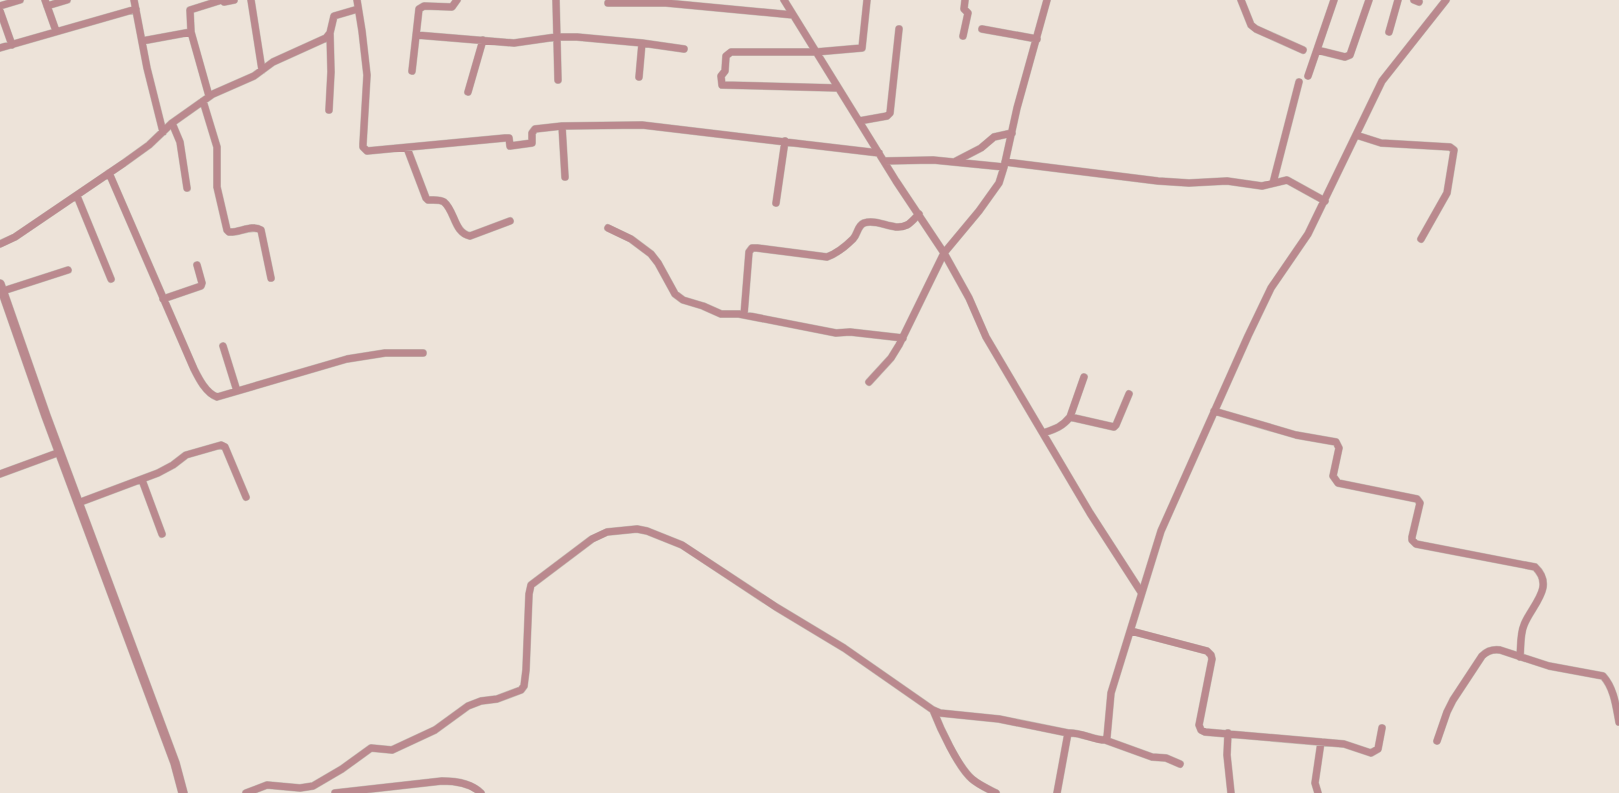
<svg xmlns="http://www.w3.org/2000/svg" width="1619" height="793" font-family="Rubik,sans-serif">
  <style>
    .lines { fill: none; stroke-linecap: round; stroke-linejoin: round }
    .minor-casing { stroke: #c6beb5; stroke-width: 8 }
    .tertiary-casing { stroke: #c6beb5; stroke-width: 10 }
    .minor { stroke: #ba898e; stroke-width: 7 }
    .tertiary { stroke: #ba898e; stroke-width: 9 }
  </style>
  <rect width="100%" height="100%" fill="#ede3d9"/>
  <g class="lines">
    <g class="minor-casing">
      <path id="minor" d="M 45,0 L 56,31
        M 134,0 L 147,68 L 163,132
        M 222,0 L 224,2 L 234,0
        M 251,0 L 262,70
        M 357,0 L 362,31 L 367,75 L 363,144 L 363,147 L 367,151 L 505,138 L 509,138 L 510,146 L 532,143 L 532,133 L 535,129 L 562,126 L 642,125 L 879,153
        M 556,0 L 558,80
        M 784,0 L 896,181 L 944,253 L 969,298 L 986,337 L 1090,513 L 1141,592
        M 1241,0 L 1251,25 L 1256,29 L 1303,50
        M 1414,0 L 1419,2
        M 608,3 L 666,3 L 793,15
        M 0,6 L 20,0
        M 47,6 L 67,0
        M 0,11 L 12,45
        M 982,29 L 1037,39
        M 191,32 L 190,10 L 222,0
        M 1389,32 L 1398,0
        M 416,35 L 514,43 L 556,37 L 577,37 L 642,43 L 684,49
        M 963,36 L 968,13 L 964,9 L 965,0
        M 142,41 L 191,32 L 209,96
        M 0,48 L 136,9
        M 1317,50 L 1345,57 L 1350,55 L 1369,0
        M 412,71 L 419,9 L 424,6 L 452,7 L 457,0
        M 1308,76 L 1334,0
        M 639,77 L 642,43
        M 838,88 L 722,85 L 721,76 L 725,71 L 726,56 L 731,52 L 816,52 L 862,48 L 867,0
        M 468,92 L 483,40
        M 203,101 L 217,147 L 217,187 L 227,230 L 229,232 C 239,233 252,224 261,230 L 271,278
        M 329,110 L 331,72 L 330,33
        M 859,121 L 887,116 L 890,113 L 899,29
        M 172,123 L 180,142 L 187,188
        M 562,126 L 565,177
        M 1356,135 L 1381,143 L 1450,147 L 1454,150 L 1447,193 L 1421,239
        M 407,148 L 426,198 L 428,200 C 433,200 440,199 444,202 C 455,211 454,233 470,236 L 510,221
        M 884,161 L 933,160 L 1004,167
        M 954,162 L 981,148 L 994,137 L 1012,133
        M 1005,162 L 1158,181 L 1189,183 L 1227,181 L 1262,186 L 1287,180 L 1325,201
        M 109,173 L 194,369 C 199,379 206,393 217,397 L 347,359 L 385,353 L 423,353
        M 1273,183 L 1299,82
        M 77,196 L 111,279
        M 776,203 L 785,141
        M 608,228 L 631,239 L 651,254 L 658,263 L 675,294 L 683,300 L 703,306 L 721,314 L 739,314 L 836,333 L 850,332 L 903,338
        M 0,244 L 15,237 L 124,163 L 149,145 L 172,123 L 213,94 L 254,76 L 273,62 L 326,38 L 330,33 L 334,16 L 358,9
        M 3,291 L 68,270
        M 163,299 L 201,286 L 202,283 L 197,265
        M 744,315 L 749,252 L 752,248 L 757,248 L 827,257 C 835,254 846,246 853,239 C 858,234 857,226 864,223 C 878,218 893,232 907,225 C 911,223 915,218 919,214
        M 223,346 L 237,391
        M 869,382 L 891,358 L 899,345 L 944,253 L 979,211 L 999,183 L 1004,167 L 1017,108 L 1047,0
        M 1214,411 L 1296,435 L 1336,442 L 1339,448 L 1333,476 L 1338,483 L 1417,499 L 1420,503 L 1412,537 L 1412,540 L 1416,544 L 1535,567 C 1556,587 1531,606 1524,625 C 1520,634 1521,647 1520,657
        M 1070,417 L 1114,427 L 1116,425 L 1129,394
        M 1043,433 C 1055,429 1062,427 1070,417 L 1084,377
        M 0,474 L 60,452
        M 142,480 L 162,534
        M 78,503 L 158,473 L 173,465 L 186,455 L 221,445 L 225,447 L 246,497
        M 1131,631 L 1207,651 L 1211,655 L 1212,659 L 1199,725 L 1201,730 L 1205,732 L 1344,744 L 1371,753 L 1378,749 L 1382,728
        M 933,710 C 940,728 958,767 972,779 C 979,785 988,789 996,793
        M 1228,733 L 1227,755 L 1231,793
        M 1105,740 L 1152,757 L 1166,758 L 1180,764
        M 1437,741 L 1447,712 L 1453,700 L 1482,656 C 1487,651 1493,649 1500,650 L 1549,666 L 1603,676 C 1614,688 1616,706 1619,722
        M 246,793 L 267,785 L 300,788 L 313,786 L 342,769 L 371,748 L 392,750 L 435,730 L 468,706 L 481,701 L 497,699 L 521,690 L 524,686 L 526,670 L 529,594 L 531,585 L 592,539 L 607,532 L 637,529 L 647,531 L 682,545 L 776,607 L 844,648 L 933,710 L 940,713 L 999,719 L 1068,733
        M 335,793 L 442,781 C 455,781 471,783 481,793
        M 1057,793 L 1068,733 C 1081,732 1093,740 1105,740 L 1107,737 L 1111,693 L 1161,531 L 1248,336 L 1271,288 L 1308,234 L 1382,81 L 1446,0
        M 1318,793 L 1315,783 L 1321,742"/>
    </g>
    <g class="tertiary-casing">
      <path id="tertiary" d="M 0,284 L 46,416 L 175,763 L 183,793"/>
    </g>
    <use href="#minor" class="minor"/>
    <use href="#tertiary" class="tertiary"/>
  </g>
</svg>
